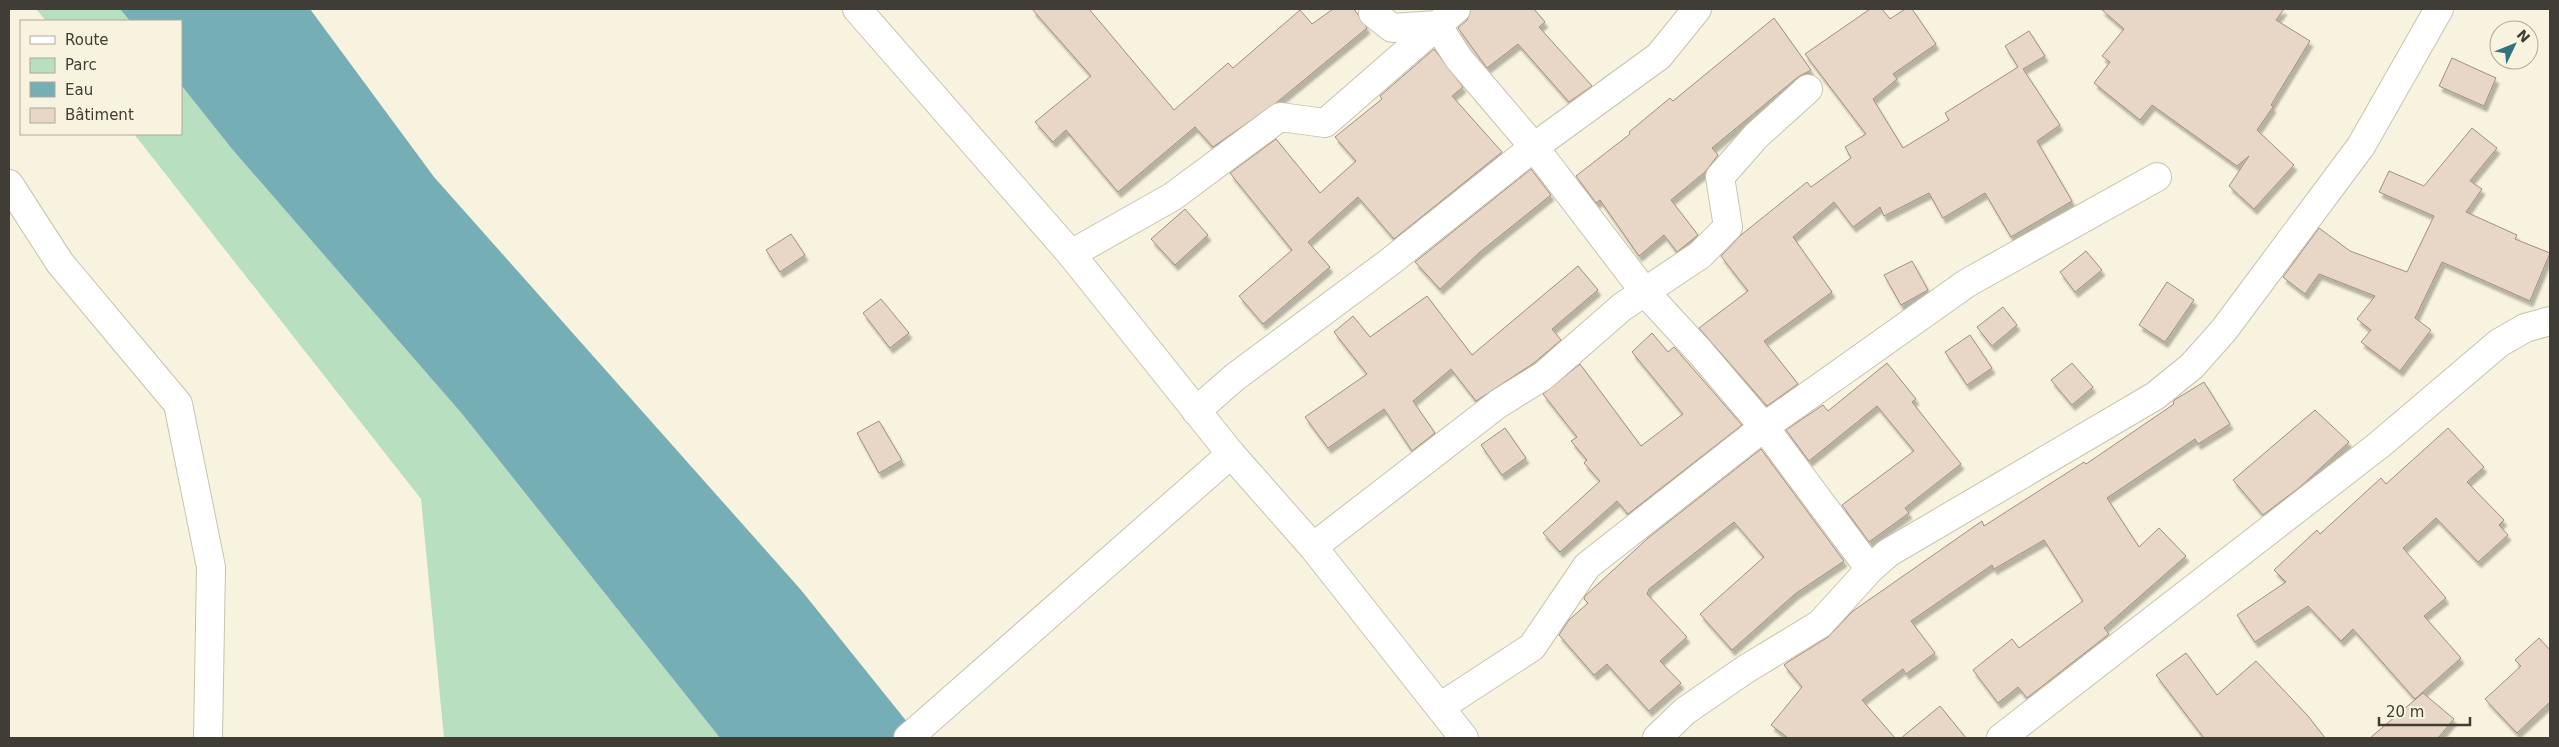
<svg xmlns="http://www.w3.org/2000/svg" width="2559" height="747" font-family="'DejaVu Sans',sans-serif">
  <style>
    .green { fill: #b9dfc1 }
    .water { fill: #75aeb4 }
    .building { fill: #e8d7c7; stroke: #9f8f80; filter: url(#shadow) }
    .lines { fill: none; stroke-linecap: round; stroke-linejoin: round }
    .street-casing { stroke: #c7c3ae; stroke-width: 30 }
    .highway-casing { stroke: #c7c3ae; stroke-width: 30 }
    .street { stroke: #fff; stroke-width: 28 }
    .highway { stroke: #fff; stroke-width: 28 }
  </style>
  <defs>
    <filter id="shadow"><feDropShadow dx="3" dy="5.5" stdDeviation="1" flood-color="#0004"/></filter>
  </defs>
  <rect width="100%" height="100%" fill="#f8f3de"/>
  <path class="green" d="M 36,9 L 120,9 L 130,21 L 46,21 Z
    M 181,85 L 232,149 L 463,415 L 720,738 L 444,738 L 421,499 L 134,134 L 181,134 Z"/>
  <path class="water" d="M 120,9 L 310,9 L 434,177 L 801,590 L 920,738 L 720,738 L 463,415 L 232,149 L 181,85 L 181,21 L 130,21 Z"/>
  <path class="building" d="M 1032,9 L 1089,9 L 1174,110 L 1228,63 L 1233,68 L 1300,10 L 1312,24 L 1333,9 L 1354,9 L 1367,28 L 1276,103 L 1213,147 L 1195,127 L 1118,192 L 1066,130 L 1053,142 L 1035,122 L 1091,76 Z
    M 1471,9 L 1534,9 L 1545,22 L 1539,27 L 1592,86 L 1569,102 L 1518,44 L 1487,68 L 1458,28 L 1467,20 Z
    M 1870,9 L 1882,9 L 1890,19 L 1905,9 L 1912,9 L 1936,44 L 1893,74 L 1897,79 L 1873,99 L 1903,148 L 1949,120 L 1945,113 L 2018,67 L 2005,46 L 2029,31 L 2045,56 L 2023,69 L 2060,125 L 2037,141 L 2072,201 L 2011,237 L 1985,193 L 1943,218 L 1929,193 L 1884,216 L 1880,207 L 1853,227 L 1834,202 L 1793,237 L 1832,292 L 1764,341 L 1798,384 L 1767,406 L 1699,328 L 1748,291 L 1721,256 L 1741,235 L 1807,182 L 1811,187 L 1851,158 L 1845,147 L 1866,134 L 1805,54 Z
    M 2101,9 L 2284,9 L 2276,20 L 2310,41 L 2271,105 L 2273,107 L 2257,130 L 2294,165 L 2254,209 L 2229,186 L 2249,156 L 2237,166 L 2152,105 L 2140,120 L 2094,83 L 2110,62 L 2102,56 L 2124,29 Z
    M 1774,18 L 1811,70 L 1798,77 L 1712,148 L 1718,155 L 1705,172 L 1671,200 L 1698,235 L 1677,252 L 1664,235 L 1639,256 L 1600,200 L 1596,203 L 1576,176 L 1630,134 L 1629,132 L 1670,98 L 1673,101 Z
    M 1434,49 L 1463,87 L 1452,96 L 1502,152 L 1394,239 L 1358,197 L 1308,242 L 1330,267 L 1263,324 L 1239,296 L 1292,250 L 1230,173 L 1276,139 L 1320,193 L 1356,161 L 1335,137 L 1382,99 L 1380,96 Z
    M 2452,58 L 2496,78 L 2484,106 L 2439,86 Z
    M 2472,128 L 2497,148 L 2470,181 L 2482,189 L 2466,212 L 2517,235 L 2515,239 L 2550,253 L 2530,301 L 2442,262 L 2415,318 L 2431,330 L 2400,371 L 2361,342 L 2371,330 L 2357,319 L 2375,296 L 2319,274 L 2305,294 L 2283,277 L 2319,228 L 2350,251 L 2407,272 L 2434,216 L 2379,192 L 2389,171 L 2424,186 Z
    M 1531,169 L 1551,195 L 1480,252 L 1440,289 L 1415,262 Z
    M 1185,209 L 1208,235 L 1175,265 L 1151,239 Z
    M 791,234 L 805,255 L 780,272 L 766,250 Z
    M 2086,251 L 2102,270 L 2075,292 L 2060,272 Z
    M 1912,261 L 1928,290 L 1901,305 L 1884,275 Z
    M 1578,266 L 1598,290 L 1552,329 L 1561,340 L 1534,363 L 1476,401 L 1451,369 L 1413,401 L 1435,433 L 1412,451 L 1384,409 L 1328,448 L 1305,417 L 1367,374 L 1334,332 L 1353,316 L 1370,337 L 1427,296 L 1472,355 Z
    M 2167,282 L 2194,300 L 2165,342 L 2139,325 Z
    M 881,299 L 909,333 L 890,348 L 863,313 Z
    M 2003,307 L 2017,325 L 1992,346 L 1977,327 Z
    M 1652,333 L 1668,352 L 1674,347 L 1742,425 L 1628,514 L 1617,501 L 1560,552 L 1543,533 L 1600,481 L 1584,463 L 1587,460 L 1571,441 L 1577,437 L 1543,394 L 1580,364 L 1641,446 L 1683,414 L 1632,352 Z
    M 1970,335 L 1992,368 L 1967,385 L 1945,352 Z
    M 1887,363 L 1916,399 L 1912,402 L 1961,464 L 1905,508 L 1909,513 L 1869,542 L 1842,505 L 1914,451 L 1877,406 L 1809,461 L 1786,430 L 1823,405 L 1828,411 Z
    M 2072,363 L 2093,387 L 2072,405 L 2051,380 Z
    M 2204,382 L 2230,424 L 2198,444 L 2195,439 L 2107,498 L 2139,547 L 2159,528 L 2186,556 L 2104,628 L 2109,634 L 2027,698 L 2018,687 L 1998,703 L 1973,670 L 2012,639 L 2019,648 L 2083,601 L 2044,540 L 1994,569 L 1992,565 L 1911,621 L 1935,653 L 1906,674 L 1903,669 L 1862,700 L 1895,738 L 1788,738 L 1771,725 L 1802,687 L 1784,665 L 1788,662 L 1828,637 L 1853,611 L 1982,521 L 1984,526 L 2084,462 L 2086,464 L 2174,404 L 2173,402 L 2176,399 Z
    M 2315,410 L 2349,442 L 2300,487 L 2263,515 L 2233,480 Z
    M 879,421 L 902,460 L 879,473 L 857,433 Z
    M 1505,428 L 1526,458 L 1502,475 L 1481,445 Z
    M 2448,428 L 2484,467 L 2467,482 L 2504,520 L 2499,525 L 2508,535 L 2478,562 L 2436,518 L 2403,548 L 2446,598 L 2424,616 L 2461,658 L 2415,699 L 2353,629 L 2341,641 L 2308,606 L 2255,642 L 2237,615 L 2286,582 L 2274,570 L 2317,530 L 2320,534 L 2381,478 L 2386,484 Z
    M 1761,449 L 1844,561 L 1795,594 L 1732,650 L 1700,614 L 1764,557 L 1734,522 L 1649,589 L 1647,594 L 1687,637 L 1660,661 L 1681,683 L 1649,711 L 1607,664 L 1594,675 L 1559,635 L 1569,620 L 1588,603 L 1584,599 L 1585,596 L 1648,538 Z
    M 2539,638 L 2550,650 L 2550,702 L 2517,733 L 2485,699 L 2521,666 L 2515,660 Z
    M 2186,653 L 2217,695 L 2256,661 L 2308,716 L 2325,738 L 2204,738 L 2156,675 Z
    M 2423,693 L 2454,719 L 2438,738 L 2370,738 Z
    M 1940,706 L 1966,738 L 1901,738 Z"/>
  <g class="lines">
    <g class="street-casing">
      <path id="street" d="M 1373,13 L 1392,28 L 1437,25 L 1459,59 L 1534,147 L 1644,291 L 1701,353 L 1764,427 L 1870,569
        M 9,184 L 60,263 L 178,404 L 211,567 L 208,738
        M 1071,254 L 1172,197 L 1280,117 L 1325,123 L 1456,9
        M 1196,411 L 1235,377 L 1391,261 L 1534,147 L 1659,56 L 1697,9
        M 1313,547 L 1498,404 L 1543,376 L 1622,307 L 1700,255 L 1728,227 L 1720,177 L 1756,136 L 1808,89
        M 1440,707 L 1532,647 L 1587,566 L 1764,427 L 1967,283 L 2157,177
        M 908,738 L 1231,454
        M 1657,738 L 1685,711 L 1746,669 L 1820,624 L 1870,569 L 1888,553 L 2155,396 L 2192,366 L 2224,330 L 2361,146 L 2439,9
        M 2001,738 L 2379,445 L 2499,343 L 2525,328 L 2550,321"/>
    </g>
    <g class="highway-casing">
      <path id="highway" d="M 857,9 L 1071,254 L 1231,454 L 1313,547 L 1464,738"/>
    </g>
    <use href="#street" class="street"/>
    <use href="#highway" class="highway"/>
  </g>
  <rect width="2559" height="747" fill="none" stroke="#3f3d35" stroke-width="20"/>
  <rect x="20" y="20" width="162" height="115" fill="#f8f3de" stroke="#aeaa9a"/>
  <rect x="30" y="36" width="25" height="8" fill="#ffffff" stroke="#aeaa9a"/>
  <text x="65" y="45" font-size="15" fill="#3f3d35">Route</text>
  <rect x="30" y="58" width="25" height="15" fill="#b9dfc1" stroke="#aeaa9a"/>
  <text x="65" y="70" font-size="15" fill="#3f3d35">Parc</text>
  <rect x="30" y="82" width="25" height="15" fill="#75aeb4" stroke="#aeaa9a"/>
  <text x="65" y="95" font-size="15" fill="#3f3d35">Eau</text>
  <rect x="30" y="108" width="25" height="15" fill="#e8d7c7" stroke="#aeaa9a"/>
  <text x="65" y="120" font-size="15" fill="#3f3d35">Bâtiment</text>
  <g transform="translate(2514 45) rotate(47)"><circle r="24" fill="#f8f3de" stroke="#aeaa9a"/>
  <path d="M0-4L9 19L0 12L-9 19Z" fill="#307483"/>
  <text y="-8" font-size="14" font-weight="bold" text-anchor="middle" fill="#3f3d35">N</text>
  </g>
  <path d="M2379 717v8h91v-8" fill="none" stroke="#3f3d35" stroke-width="2.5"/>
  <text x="2386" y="717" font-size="15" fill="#3f3d35" stroke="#f8f3de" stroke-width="4" paint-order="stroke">20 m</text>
</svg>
